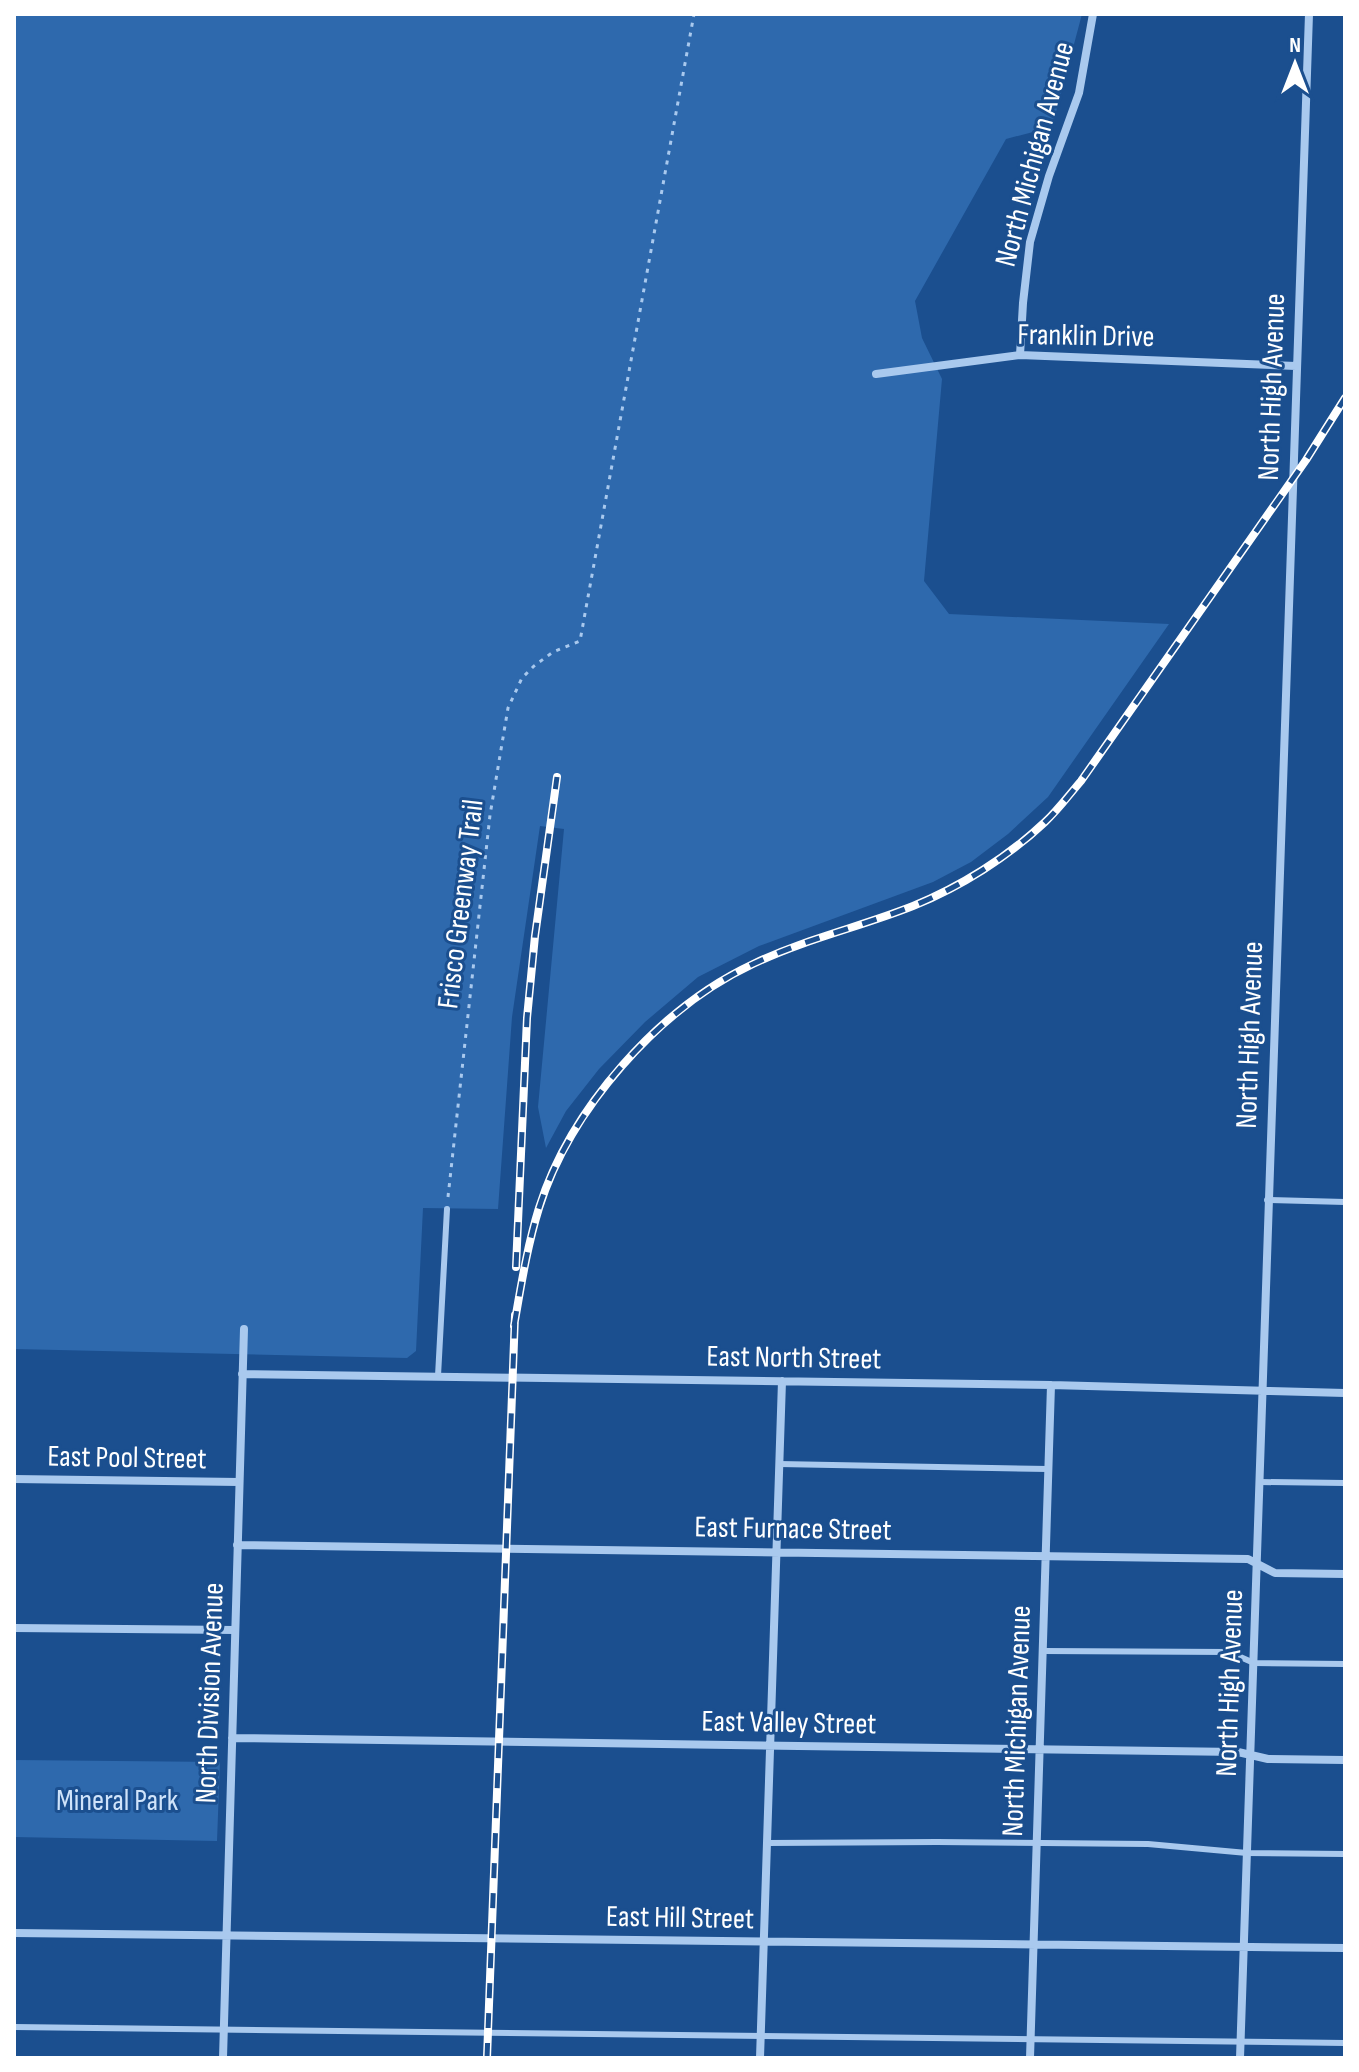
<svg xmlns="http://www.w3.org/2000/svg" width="1359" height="2072" font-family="'Sofia Sans Condensed',sans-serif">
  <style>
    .green { fill: #2e69ad }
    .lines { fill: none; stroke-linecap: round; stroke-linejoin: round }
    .path { stroke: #a9c9ee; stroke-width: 3; stroke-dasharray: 4 6; stroke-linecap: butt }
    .service { stroke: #a9c9ee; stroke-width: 6 }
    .minor { stroke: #a9c9ee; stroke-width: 8 }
    .rail-casing { stroke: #fff; stroke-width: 8 }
    .rail { stroke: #1b4f8f; stroke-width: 5; stroke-dasharray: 15; stroke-linecap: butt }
    .labels { text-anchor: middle; stroke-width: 6; stroke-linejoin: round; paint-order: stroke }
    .street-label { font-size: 30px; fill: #fff; stroke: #1b4f8f }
    .park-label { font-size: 30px; fill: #cfe3fa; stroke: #1b4f8f }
  </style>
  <rect width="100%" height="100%" fill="#1b4f8f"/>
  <path class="green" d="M 14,14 L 1082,14 L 1052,127 L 1006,139 L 915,301 L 922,338 L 942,379 L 924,581 L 949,614 L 1169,624 L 1048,797 L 1008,834 L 971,862 L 933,882 L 759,946 L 698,977 L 645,1022 L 599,1069 L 566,1111 L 546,1148 L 538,1107 L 564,829 L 540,826 L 512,1017 L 498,1209 L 423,1208 L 416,1351 L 407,1358 L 14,1349 Z
    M 14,1760 L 220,1762 L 217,1841 L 14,1837 Z"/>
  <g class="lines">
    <path class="path" d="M 448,1197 L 490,815 L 508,708 L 522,678 L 534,666 L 553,652 L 580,641 L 694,14"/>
    <path class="service" d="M 1267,1200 L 1345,1202
      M 438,1376 L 447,1209
      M 779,1464 L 1048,1469
      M 1260,1482 L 1345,1483
      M 1043,1651 L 1229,1652 L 1254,1663 L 1345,1664
      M 767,1843 L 937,1842 L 1148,1844 L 1247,1853 L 1345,1854
      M 14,2027 L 1345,2043"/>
    <path class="minor" d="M 1020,355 L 1023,303 L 1030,242 L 1049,176 L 1079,93 L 1093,14
      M 876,374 L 1020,355 L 1296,366
      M 242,1374 L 1051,1385 L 1345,1393
      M 14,1479 L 239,1482
      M 237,1545 L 1248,1559 L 1275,1573 L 1345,1574
      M 14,1628 L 235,1630
      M 232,1738 L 1238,1752 L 1268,1759 L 1345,1760
      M 14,1933 L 1345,1948
      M 223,2058 L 244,1329
      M 760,2058 L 782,1381
      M 1030,2058 L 1051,1385
      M 1240,2058 L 1309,14"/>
    <g class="rail-casing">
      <path id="rail" d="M 516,1267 L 527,1018 L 535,936 L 557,777
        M 514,1326 C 521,1286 527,1247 539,1208 C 570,1109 659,1008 753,964 C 805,939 860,927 913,906 C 960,887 1008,857 1045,822 C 1058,810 1069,795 1081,781 L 1306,460 L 1345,398
        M 487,2058 L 515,1315"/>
    </g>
    <use href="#rail" class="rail"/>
  </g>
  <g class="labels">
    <g class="street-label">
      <text transform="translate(1034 154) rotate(-75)" y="10">North Michigan Avenue</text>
      <text transform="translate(1086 335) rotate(1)" y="10">Franklin Drive</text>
      <text transform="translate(1271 387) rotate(-88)" y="10">North High Avenue</text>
      <text transform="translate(460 904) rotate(-83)" y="10">Frisco Greenway Trail</text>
      <text transform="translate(1249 1035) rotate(-88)" y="10">North High Avenue</text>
      <text transform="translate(794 1357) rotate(1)" y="10">East North Street</text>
      <text transform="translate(127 1457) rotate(1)" y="10">East Pool Street</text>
      <text transform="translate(793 1528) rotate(1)" y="10">East Furnace Street</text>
      <text transform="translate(1229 1683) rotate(-88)" y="10">North High Avenue</text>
      <text transform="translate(209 1693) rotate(-88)" y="10">North Division Avenue</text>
      <text transform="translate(1016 1721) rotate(-88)" y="10">North Michigan Avenue</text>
      <text transform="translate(789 1722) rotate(1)" y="10">East Valley Street</text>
      <text transform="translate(680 1917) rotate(1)" y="10">East Hill Street</text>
    </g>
    <g class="park-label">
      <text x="117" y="1810">Mineral Park</text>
    </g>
  </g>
  <rect width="1359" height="2072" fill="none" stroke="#ffffff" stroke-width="32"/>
  <g transform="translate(1295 64)" stroke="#1b4f8f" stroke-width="6" paint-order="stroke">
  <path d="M0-6L14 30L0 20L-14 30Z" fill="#ffffff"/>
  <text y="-12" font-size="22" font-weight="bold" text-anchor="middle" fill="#ffffff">N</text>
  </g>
</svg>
